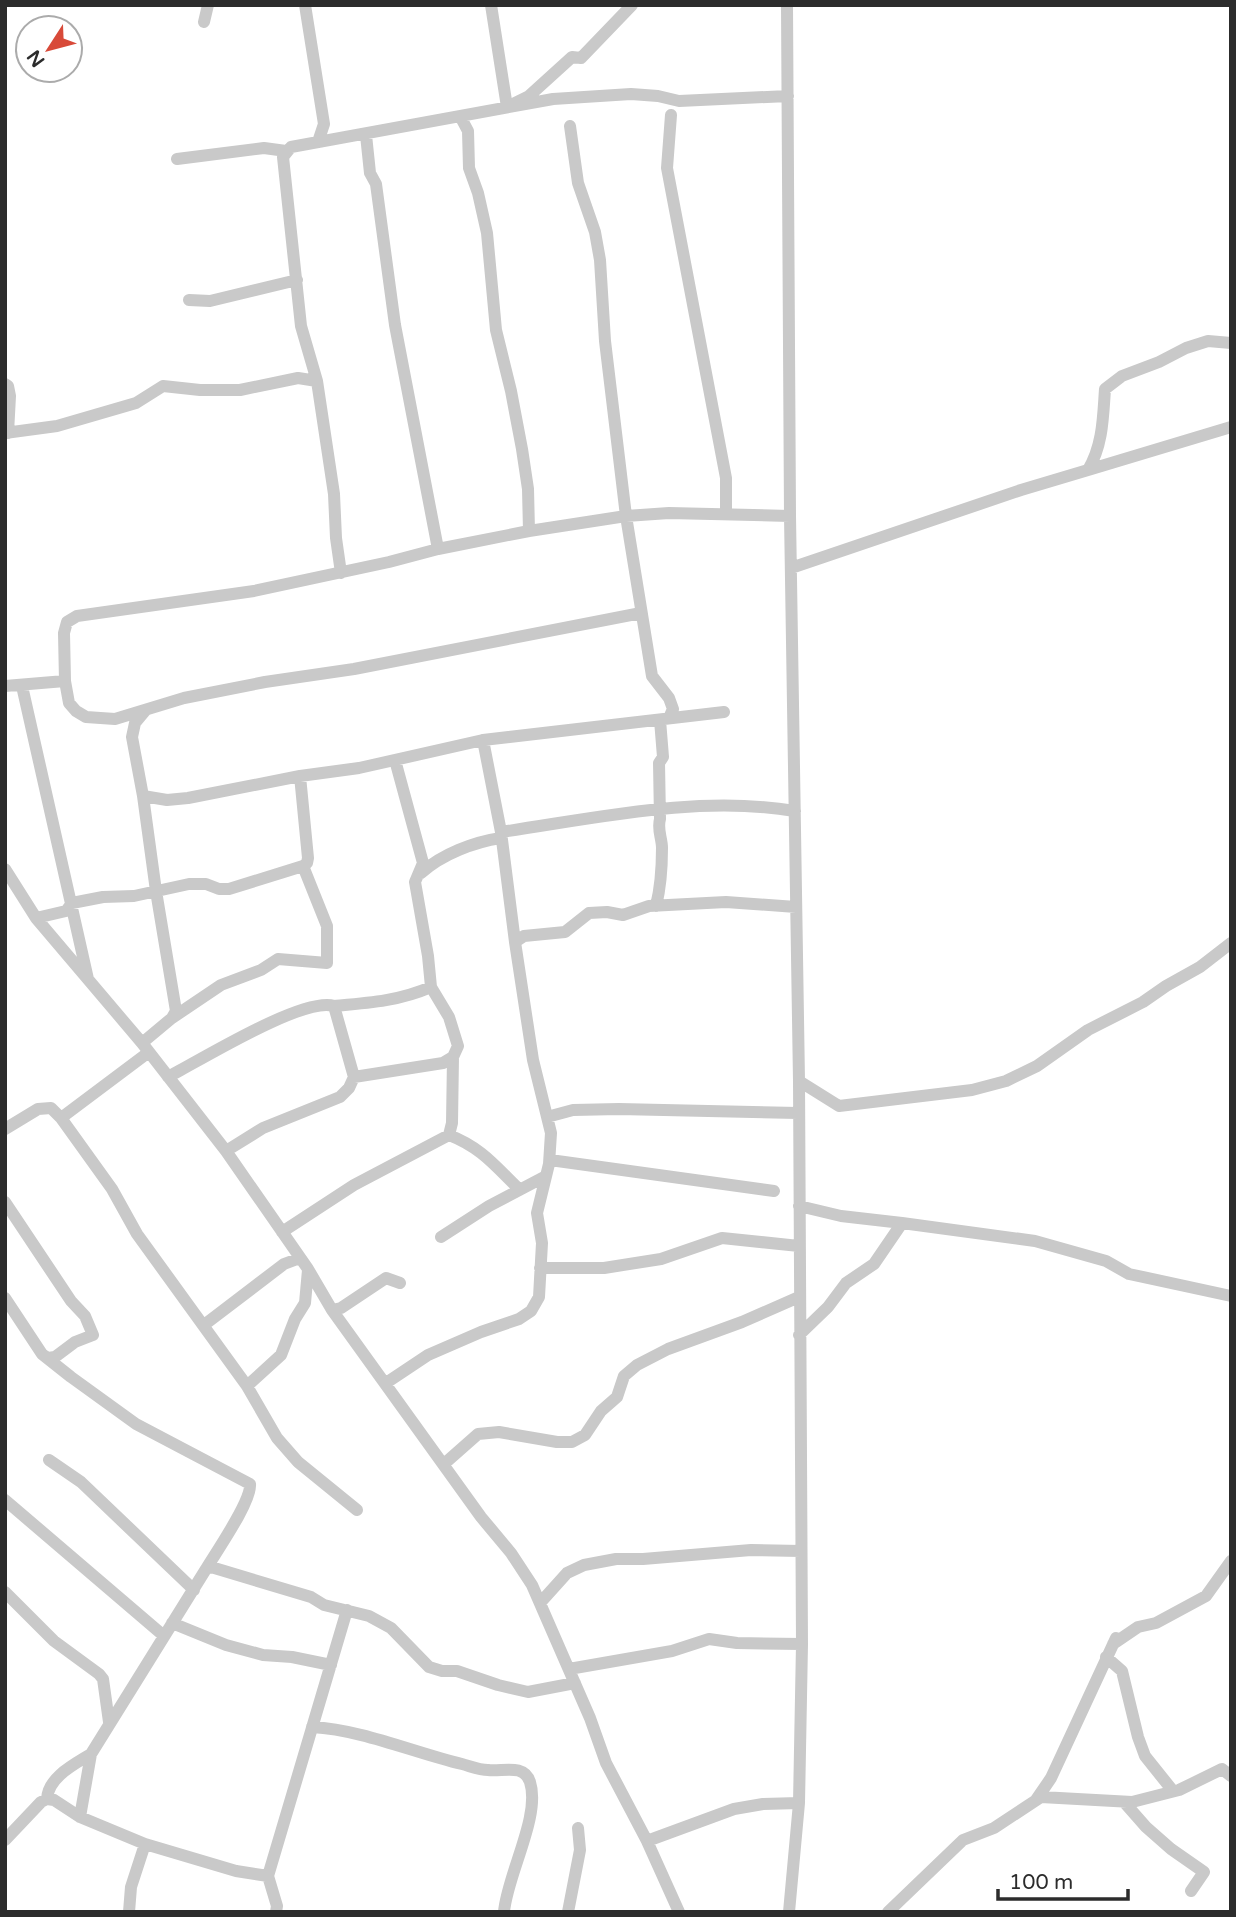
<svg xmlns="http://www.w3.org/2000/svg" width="1236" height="1917" font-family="'Varela Round',sans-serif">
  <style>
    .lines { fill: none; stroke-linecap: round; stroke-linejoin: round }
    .minor { stroke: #c9c9c9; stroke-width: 12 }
  </style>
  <rect width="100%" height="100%" fill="#fff"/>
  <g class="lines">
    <path class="minor" d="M 305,5 L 324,124 L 318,142
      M 491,5 L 507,107 L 529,96 L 572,57 L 581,58 L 632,5
      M 787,5 L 790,516 L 799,1081 L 802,1644 L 799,1803 L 789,1912
      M 204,22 L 208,5
      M 671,115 L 667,168 L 726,478 L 726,514
      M 460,116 L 468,131 L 469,168 L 478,193 L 487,233 L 496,330 L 511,391 L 522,449 L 528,489 L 529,531
      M 570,126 L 578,183 L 595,232 L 600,260 L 605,341 L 626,516 L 652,676 L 669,698 L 673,709 L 669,718
      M 366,135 L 370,173 L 376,184 L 395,325 L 438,549
      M 177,159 L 264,148 L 286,151
      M 189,300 L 210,301 L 297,280
      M 5,384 L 8,386 L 10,396 L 8,433
      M 5,433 L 57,426 L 136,403 L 163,386 L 200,390 L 240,390 L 298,378 L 317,381
      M 1088,470 L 1231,427
      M 791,568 L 1021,490 L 1088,470 C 1103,445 1103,417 1105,389 L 1122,376 L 1159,362 L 1186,348 L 1208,341 L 1231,343
      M 341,573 L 336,538 L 334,494 L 317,381 L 301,326 L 283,157 L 291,147 L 553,99 L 631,94 L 658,96 L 679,101 L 788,96
      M 65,681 L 69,703 L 76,711 L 86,717 L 115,719 L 184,698 L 265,682 L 354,669 L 641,613
      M 5,686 L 65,681 L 64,633 L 67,622 L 77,616 L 254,591 L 389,562 L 438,549 L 529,531 L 626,516 L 669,513 L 790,516
      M 22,686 L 88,979
      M 483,740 L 501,832 L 515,942
      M 143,796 L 167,800 L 188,798 L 300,776 L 359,768 L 483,740 L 724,712
      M 501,832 C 597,818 698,795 795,811
      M 5,869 L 36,918 L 142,1043 L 226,1151 L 308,1269 L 332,1310 L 481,1517 L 511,1553 L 532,1585 L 590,1718 L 606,1763 L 647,1841 L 679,1912
      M 421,873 C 442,854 474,842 501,838
      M 656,906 C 661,886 662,868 662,848 C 662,838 657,830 660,819 L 659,763 L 663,757 L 660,720
      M 36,918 L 66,911 L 72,903 L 103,897 L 134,896 L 189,884 L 206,884 L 219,889 L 229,889 L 303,866 L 307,863 L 308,858 L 300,776
      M 334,1006 C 368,1003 399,1001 431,987
      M 172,1018 L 221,985 L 261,970 L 278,959 L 327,963 L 327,926 L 303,866
      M 142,1043 L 172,1018 L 176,1011 L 156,891 L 143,796 L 132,737 L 135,723 L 145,711
      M 168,1077 C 199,1061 304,996 334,1006 L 354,1077 L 349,1088 L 340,1097 L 263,1128 L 226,1151
      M 354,1077 L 443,1063 L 453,1057 L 458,1046 L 449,1017 L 431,987 L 428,956 L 415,882 L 423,863 L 395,760
      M 799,1081 L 839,1106 L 972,1090 L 1006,1081 L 1037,1066 L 1088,1030 L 1143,1002 L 1166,986 L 1200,967 L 1231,943
      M 547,1117 L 573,1110 L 619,1109 L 798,1113
      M 61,1118 L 149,1052
      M 5,1129 L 38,1109 L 51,1108 L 61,1118 L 112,1189 L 137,1234 L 247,1386 L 277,1438 L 298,1462 L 357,1510
      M 449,1135 C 482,1148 495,1166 519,1189
      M 550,1160 L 774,1191
      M 5,1202 L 71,1301 L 85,1316 L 93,1335 L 75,1342 L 55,1357 L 48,1358
      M 799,1206 L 841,1216 L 902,1223
      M 282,1232 L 354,1185 L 449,1135 L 452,1123 L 453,1057
      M 441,1237 L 489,1206 L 546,1176
      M 540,1268 L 604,1268 L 661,1259 L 722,1238 L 799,1246
      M 5,1298 L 42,1354 L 71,1377 L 136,1424 L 250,1484 C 252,1501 216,1552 206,1569
      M 332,1310 L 341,1308 L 386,1278 L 400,1283
      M 204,1325 L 284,1264 L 300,1258
      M 799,1335 L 828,1307 L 846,1283 L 874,1264 L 902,1223 L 1035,1241 L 1106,1261 L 1129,1274 L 1231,1296
      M 386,1383 L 428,1355 L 481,1332 L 519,1319 L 531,1311 L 539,1297 L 542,1243 L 537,1213 L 549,1164 L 551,1133 L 533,1060 L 515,942 L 524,936 L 565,932 L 589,913 L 607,912 L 623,915 L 649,906 L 726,902 L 796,907
      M 247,1386 L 281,1355 L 295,1319 L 305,1303 L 308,1270
      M 49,1460 L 81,1482 L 194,1590
      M 444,1464 L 478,1434 L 499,1432 L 557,1442 L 572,1442 L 585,1435 L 601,1411 L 617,1397 L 624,1376 L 637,1365 L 668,1349 L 742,1322 L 799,1297
      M 5,1500 L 164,1636
      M 5,1592 L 54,1641 L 99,1674 L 103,1679 L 109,1722
      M 540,1603 L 567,1573 L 584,1565 L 616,1559 L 643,1559 L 751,1550 L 801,1551
      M 172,1623 L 226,1645 L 263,1655 L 292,1657 L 331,1665
      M 1113,1644 L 1138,1627 L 1156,1623 L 1206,1596 L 1231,1561
      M 1106,1657 L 1122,1671 L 1138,1737 L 1145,1756 L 1173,1791
      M 569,1669 L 672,1651 L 709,1639 L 737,1643 L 802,1644
      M 312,1727 C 363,1730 412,1752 462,1764 C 470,1766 479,1770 488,1770 C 502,1772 524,1763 530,1782 C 541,1816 507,1875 504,1912
      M 47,1799 C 48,1777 75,1764 91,1754 L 206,1569 L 211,1567 L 311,1597 L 324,1605 L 369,1616 L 391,1628 L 429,1667 L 442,1671 L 457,1671 L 498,1685 L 528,1692 L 575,1683
      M 1036,1800 L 1051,1778 L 1116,1638
      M 1124,1802 L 1146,1827 L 1171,1849 L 1204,1872 L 1191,1891
      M 80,1817 L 91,1754
      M 5,1840 L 41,1802 L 47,1799 L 54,1800 L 80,1817 L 145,1844 L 236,1871 L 268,1876 L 277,1906 L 276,1912
      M 647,1841 L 734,1809 L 763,1804 L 799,1803
      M 268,1876 L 347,1610
      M 129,1912 L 131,1887 L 145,1844
      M 568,1912 L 580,1850 L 578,1828
      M 888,1912 L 963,1840 L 994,1828 L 1041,1797 L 1132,1802 L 1179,1790 L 1222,1769 L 1231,1776"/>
  </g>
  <rect width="1236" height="1917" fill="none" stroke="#2c2c2c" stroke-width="14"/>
  <g transform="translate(49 49) rotate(234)"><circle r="33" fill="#ffffff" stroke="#ababab" stroke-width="2"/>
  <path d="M0-5L12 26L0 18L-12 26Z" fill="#d84a39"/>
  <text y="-10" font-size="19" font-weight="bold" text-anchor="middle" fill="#2c2c2c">N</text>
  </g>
  <path d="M998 1889v10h130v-10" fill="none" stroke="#2c2c2c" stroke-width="3.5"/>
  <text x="1009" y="1889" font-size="21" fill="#2c2c2c" stroke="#ffffff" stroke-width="5" paint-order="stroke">100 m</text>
</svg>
